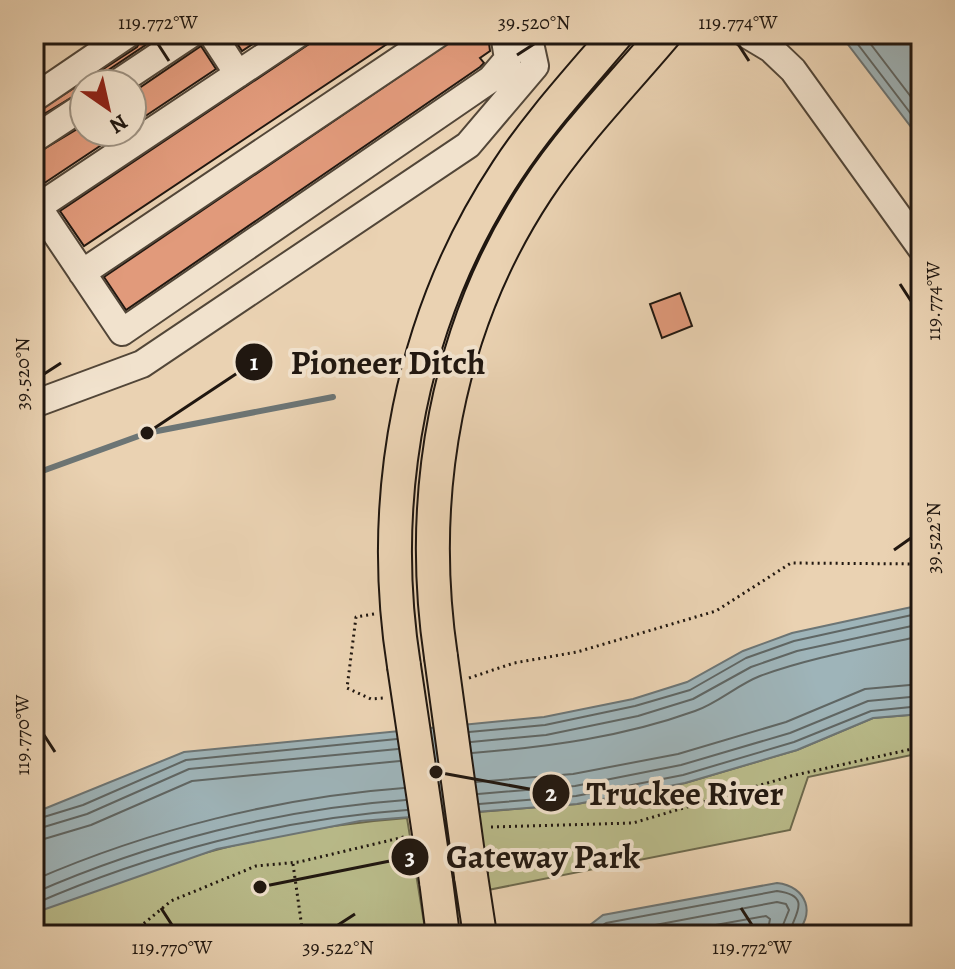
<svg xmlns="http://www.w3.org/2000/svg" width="955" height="969" font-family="Alegreya,serif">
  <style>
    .green { fill: #b9bb8a; stroke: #6c694d; stroke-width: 2 }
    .water { fill: #9eb4b9; stroke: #6c7575; stroke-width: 2 }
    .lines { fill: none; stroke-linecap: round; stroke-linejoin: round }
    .shore { stroke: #5f6664; stroke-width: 2 }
    .stream { stroke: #6c7575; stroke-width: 6 }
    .building { fill: #e19a7b; stroke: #201710; stroke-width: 2 }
    .minor-casing { stroke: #524638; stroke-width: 30 }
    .major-casing { stroke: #201710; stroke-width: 36 }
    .path { stroke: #201710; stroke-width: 3; stroke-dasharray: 2 4; stroke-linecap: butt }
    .minor { stroke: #f1e2cd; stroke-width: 26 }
    .major { stroke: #ead2b2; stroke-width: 32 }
    .major-bridge-casing { stroke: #201710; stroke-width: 36; stroke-linecap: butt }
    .major-bridge { stroke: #ead2b2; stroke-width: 32 }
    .ticks { fill: none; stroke: #201710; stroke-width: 3 }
    .leader { fill: none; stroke: #201710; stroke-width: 3 }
    .callout-dot { fill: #201710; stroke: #f1e2cd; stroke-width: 3 }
    .mark-label { font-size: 24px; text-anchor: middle; font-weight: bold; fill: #fff }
    .callout-label { font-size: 34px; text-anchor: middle; font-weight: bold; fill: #201710; stroke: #f1e2cd; stroke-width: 8; stroke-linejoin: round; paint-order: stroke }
    .neatline { fill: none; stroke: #201710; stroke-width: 3 }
    .ticks-label { font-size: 20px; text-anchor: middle; fill: #201710 }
  </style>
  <rect width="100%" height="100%" fill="#ead2b2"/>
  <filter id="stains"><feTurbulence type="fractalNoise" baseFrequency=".0025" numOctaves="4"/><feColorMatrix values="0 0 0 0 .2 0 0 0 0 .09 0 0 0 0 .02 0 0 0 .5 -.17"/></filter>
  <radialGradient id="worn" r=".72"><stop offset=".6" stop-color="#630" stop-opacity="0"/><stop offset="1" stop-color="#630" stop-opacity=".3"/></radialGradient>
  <path class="green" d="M 921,714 L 921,753 L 808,777 L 790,830 L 488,890 L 478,812 L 577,804 L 685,783 L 797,750 L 873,718 Z
    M 407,818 L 426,935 L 34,935 L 34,913 C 151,862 280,827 407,818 Z"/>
  <path class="water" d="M 840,34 L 921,34 L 921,140 Z
    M 921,605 L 921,714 L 873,718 L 797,750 L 685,783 L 577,804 L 360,821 L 217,849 L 34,913 L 34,813 L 184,752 L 544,717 L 633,699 L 687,682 L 743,651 L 792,633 Z
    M 777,883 C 807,886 817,915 794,935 L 577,935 L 603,915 Z"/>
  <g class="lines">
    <path class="shore" d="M 850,34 L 921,127
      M 863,34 L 921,110
      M 469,732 L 545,725 L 635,706 L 690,690 L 746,658 L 794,641 L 921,613
      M 471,742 L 546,735 L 638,716 L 693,699 L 751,667 L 797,651 L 921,624
      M 472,753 C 548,747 623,737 695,711 C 718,703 737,685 760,676 C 812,657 867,648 921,636
      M 476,782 L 573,774 L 678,754 L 786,722 L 865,689 L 921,684
      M 478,794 L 575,786 L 681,765 L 790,733 L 868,701 L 921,696
      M 479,804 L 576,796 L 683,775 L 794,742 L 871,711 L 921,706
      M 34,820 L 83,805 L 186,760 L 397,739
      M 34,830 L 87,814 L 189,769 L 398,749
      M 34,842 L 91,825 L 192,781 L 400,761
      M 34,880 C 149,830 279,797 404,788
      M 34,893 C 150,842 279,809 406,800
      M 34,904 C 151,853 280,819 407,810
      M 587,935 L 606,923 L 777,891 C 815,896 792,917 789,935
      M 602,935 L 777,902 L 786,904 L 789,910 L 779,935
      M 660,935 L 766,916 L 770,919 L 767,935"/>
    <path class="stream" d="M 34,474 L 147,433 L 333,397"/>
  </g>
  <path class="building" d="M 144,34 L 162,34 L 107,71 L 100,84 L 84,84 L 84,90 L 34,120 L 34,114 L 137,47 Z
    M 231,34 L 268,34 L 242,51 Z
    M 324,34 L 402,34 L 84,246 L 60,211 Z
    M 462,34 L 488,35 L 490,51 L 480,58 L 484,63 L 480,67 L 126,310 L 104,277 Z
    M 201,46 L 216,69 L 132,125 L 132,93 Z
    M 84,125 L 84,132 L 121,132 L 34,190 L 34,155 Z
    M 680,293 L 692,326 L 662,338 L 650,304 Z"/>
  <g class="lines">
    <g class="minor-casing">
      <path id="minor" d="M 212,34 L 238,74
        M 298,34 L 38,207 L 122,332 L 491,79 L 508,59 L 504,34
        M 746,34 L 771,49 L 793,70 L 921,248
        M 116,84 L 191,34
        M 34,98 L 128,34
        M 34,139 L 84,106
        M 82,273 L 438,34
        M 34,404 L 142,364 L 468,145 L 535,66 L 528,34"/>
    </g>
    <g class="major-casing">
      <path id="major" d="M 441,657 C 417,496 446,328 537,190 C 574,134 622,85 665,34
        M 404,666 C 377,496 411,316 507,171 C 539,122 579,79 617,34
        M 471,876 L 480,935
        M 436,881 L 443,935"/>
    </g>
    <path class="path" d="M 374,614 L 356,617 L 347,688 L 371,699 L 384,698
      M 469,678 L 514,663 L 577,652 L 716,611 L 791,563 L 921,564
      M 491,827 L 633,823 L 791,776 L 921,747
      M 293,864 L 303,935
      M 130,935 L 171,901 L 256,866 L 299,862 L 404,837"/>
    <use href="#minor" class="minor"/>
    <use href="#major" class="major"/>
    <g class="major-bridge-casing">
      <path id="major-bridge" d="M 441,657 L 471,876
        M 404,666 L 436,881"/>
    </g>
    <use href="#major-bridge" class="major-bridge"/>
  </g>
  <path class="ticks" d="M 158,44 L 169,61M 738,44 L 749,61M 517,55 L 534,44M 900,284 L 911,301M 44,374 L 61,363M 894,550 L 911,538M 44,735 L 55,752M 161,908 L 172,925M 741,908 L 752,925M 338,925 L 355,914"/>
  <path class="leader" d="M147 433L254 362M436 772L551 793M260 887L410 857"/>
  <g class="callout-dot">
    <circle cx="147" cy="433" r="8"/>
    <circle cx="436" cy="772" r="8"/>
    <circle cx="260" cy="887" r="8"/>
    <circle cx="254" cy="362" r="20"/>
    <circle cx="551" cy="793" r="20"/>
    <circle cx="410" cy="857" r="20"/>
  </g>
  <g class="mark-label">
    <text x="254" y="370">1</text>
    <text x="551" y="801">2</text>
    <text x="410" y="865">3</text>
  </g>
  <g class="callout-label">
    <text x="388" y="374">Pioneer Ditch</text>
    <text x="685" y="805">Truckee River</text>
    <text x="543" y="868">Gateway Park</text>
  </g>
  <rect width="955" height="969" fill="none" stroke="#ead2b2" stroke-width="88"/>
  <g transform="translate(108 108) rotate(146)"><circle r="38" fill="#f1e2cd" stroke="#9d9181" stroke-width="2"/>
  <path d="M0-6L14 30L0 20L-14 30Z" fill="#8f2418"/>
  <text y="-12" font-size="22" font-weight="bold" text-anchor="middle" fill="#201710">N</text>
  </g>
  <rect x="44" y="44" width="867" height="881" class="neatline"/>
  <g class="ticks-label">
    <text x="158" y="29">119.772°W</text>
    <text x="534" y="29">39.520°N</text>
    <text x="738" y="29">119.774°W</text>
    <text transform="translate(933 301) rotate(-90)" y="7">119.774°W</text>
    <text transform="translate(22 374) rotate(-90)" y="7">39.520°N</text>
    <text transform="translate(933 538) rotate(-90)" y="7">39.522°N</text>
    <text transform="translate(22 735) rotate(-90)" y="7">119.770°W</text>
    <text x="172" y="954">119.770°W</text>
    <text x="338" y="954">39.522°N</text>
    <text x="752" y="954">119.772°W</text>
  </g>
  <rect width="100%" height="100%" filter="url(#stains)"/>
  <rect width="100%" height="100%" fill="url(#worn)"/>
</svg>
